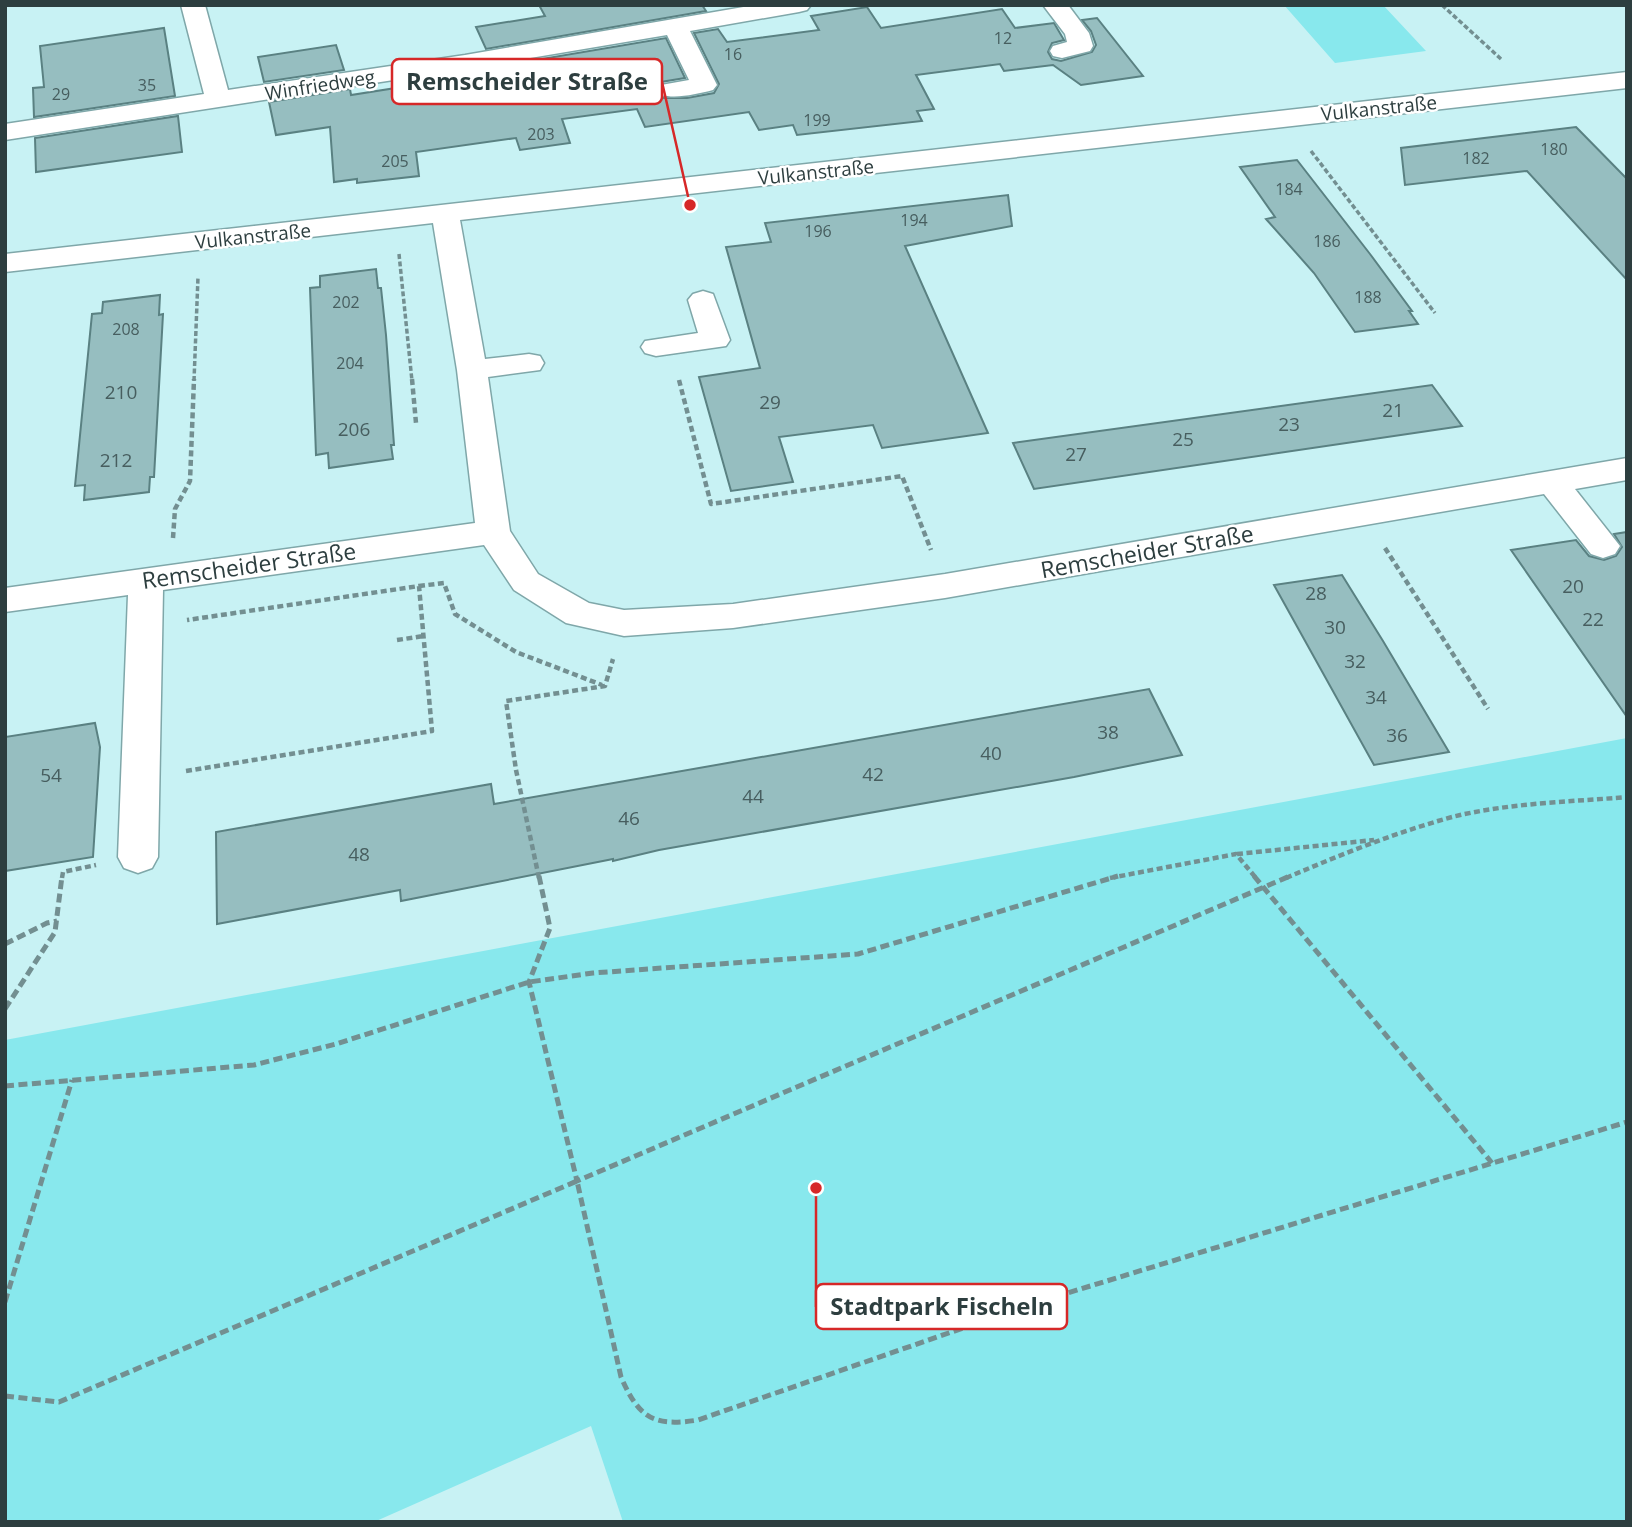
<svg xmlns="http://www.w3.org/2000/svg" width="1632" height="1527" font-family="'Open Sans',sans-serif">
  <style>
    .green { fill: #88e8ed }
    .building { fill: #96bec0; stroke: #5a8182; stroke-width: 2 }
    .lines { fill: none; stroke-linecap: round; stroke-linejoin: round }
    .minor-casing { stroke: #7fa7a9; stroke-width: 3 }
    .path-far2 { stroke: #738f91; stroke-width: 3.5; stroke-dasharray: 5 2.5; stroke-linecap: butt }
    .path-far1 { stroke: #738f91; stroke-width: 4.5; stroke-dasharray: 6 3.5; stroke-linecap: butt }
    .path { stroke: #738f91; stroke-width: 5; stroke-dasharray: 9 4.5; stroke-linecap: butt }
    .minor { fill: #fff; fill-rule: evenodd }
    .labels { text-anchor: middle; stroke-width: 5; stroke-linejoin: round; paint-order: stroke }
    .far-number-label { font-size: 16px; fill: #475e5f }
    .far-street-label { font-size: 19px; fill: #2d3e3f; stroke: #fff }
    .number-label { font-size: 19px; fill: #475e5f }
    .street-label { font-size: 23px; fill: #2d3e3f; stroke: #fff }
    .leader { fill: none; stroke: #d62828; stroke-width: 2.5 }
    .callout-dot { fill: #d62828; stroke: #fff; stroke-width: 2.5 }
    .callout { fill: #fff; stroke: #d62828; stroke-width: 2.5 }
    .callout-label { font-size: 24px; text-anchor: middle; font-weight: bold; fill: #2d3e3f }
  </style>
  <rect width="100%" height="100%" fill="#c8f2f4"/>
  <path class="green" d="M 1284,5 L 1383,5 L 1426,51 L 1335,63 Z
    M 1627,738 L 1627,1522 L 623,1522 L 591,1426 L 374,1522 L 5,1522 L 5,1040 Z"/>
  <path class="building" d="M 539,5 L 702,5 L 706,11 L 486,49 L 476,27 L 545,16 Z
    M 867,7 L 881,28 L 1002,9 L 1015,28 L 1054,23 L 1064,40 L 1052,43 L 1048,52 L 1052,59 L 1061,61 L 1092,52 L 1096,45 L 1091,31 L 1082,20 L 1097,18 L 1143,76 L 1081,85 L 1053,65 L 1004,71 L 1000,64 L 916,75 L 934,109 L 917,111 L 922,121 L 797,135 L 793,125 L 759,130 L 749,112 L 645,127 L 637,109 L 562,119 L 570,143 L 520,150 L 516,138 L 416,152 L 419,176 L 357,183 L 357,179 L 334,182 L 330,127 L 276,135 L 269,102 L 350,89 L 351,95 L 497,72 L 495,67 L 666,38 L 685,78 L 661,82 L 655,92 L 661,98 L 687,98 L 714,93 L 719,84 L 694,33 L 718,29 L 727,42 L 819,30 L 811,16 Z
    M 164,28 L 175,96 L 34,117 L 33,88 L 44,87 L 40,46 Z
    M 336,45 L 344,70 L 264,82 L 258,57 Z
    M 178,116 L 182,152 L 36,172 L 35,138 Z
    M 1576,127 L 1627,179 L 1627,280 L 1527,171 L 1405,185 L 1401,148 Z
    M 1297,160 L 1370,254 L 1412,311 L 1409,311 L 1418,324 L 1355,332 L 1314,273 L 1266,219 L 1275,217 L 1240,167 Z
    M 1008,195 L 1012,226 L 905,246 L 988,433 L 882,448 L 873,425 L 779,437 L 793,482 L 731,491 L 699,377 L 760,368 L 726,247 L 771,242 L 765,223 Z
    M 376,269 L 378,288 L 381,288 L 386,335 L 394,445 L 391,445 L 393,459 L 329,468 L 328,453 L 316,455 L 310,288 L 320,287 L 320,276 Z
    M 160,295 L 159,315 L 163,314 L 154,477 L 150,477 L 149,492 L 84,500 L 85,485 L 75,486 L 92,314 L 102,313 L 103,302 Z
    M 1432,385 L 1462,426 L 1034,489 L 1013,443 Z
    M 1627,532 L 1627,717 L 1511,550 L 1576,540 L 1589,556 L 1604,560 L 1616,556 L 1622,547 L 1614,534 Z
    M 1342,575 L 1383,641 L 1449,752 L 1374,765 L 1274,585 Z
    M 1149,689 L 1182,755 L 1074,777 L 659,850 L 613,861 L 613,859 L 401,901 L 400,890 L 217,924 L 216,832 L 491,784 L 494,804 Z
    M 95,723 L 100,747 L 93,857 L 5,871 L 5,737 Z"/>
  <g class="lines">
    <g class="minor-casing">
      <path id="minor" d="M 181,5 L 205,5 L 228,90 L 465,55 L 755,5 L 811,5 L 807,10 L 799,12 L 690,31 L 717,85 L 713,90 C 697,94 677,99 661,95 L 657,90 L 661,85 L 689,80 L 667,35 L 465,69 L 5,140 L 5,124 L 204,94 Z
        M 1043,5 L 1068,5 L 1089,33 L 1093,46 L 1090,51 L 1062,58 L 1053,56 L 1050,51 L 1053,46 L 1067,42 L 1065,34 Z
        M 1627,72 L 1627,88 L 460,220 L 485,359 L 529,354 L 540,356 L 544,363 L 540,370 L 488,377 L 510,531 L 538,574 L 589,603 L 624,610 L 733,604 L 945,574 L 1627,458 L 1627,480 L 1575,489 L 1620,546 L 1615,554 L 1603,558 L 1591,554 L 1544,494 L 945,598 L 733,628 L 624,636 L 566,623 L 514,590 L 484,545 L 163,590 L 158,857 L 152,868 L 138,873 L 124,868 L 118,857 L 128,595 L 5,612 L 5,588 L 475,523 L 457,370 L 433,223 L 5,272 L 5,254 Z
        M 703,291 L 713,294 L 730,340 L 726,346 L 656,356 L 645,353 L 641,347 L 645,341 L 698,333 L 688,300 L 693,294 Z"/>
    </g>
    <path class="path-far2" d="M 1442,5 L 1501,59
      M 1311,151 L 1435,313
      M 399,254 L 412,381
      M 194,381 L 198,277"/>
    <path class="path-far1" d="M 412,379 L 416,423
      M 679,380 L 711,504 L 902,476 L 931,550
      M 173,538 L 175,509 L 190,481 L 194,379
      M 1385,548 L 1488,709
      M 419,586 L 444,583 L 455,614 L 516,652 L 602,685
      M 397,640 L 424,636
      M 186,771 L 432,731 L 419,586 L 187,620
      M 1237,854 L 1374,840
      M 62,878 L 63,872 L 96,865
      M 539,878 L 516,770 L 506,701 L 605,686 L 613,659
      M 1110,878 L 1236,854 L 1256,878
      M 1286,878 C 1340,855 1394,833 1452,817 C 1508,803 1569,802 1627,797"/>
    <path class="path" d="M 539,876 L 550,928 L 529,982 L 577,1181 L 1290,876
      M 1254,876 L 1492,1163
      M 5,944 L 47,923 L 57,921
      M 5,1009 L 55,932 L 62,876
      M 5,1086 L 254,1065 L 336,1044 L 529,982 L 593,973 L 858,954 L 1118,876
      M 5,1302 L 72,1080
      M 5,1396 L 59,1402 L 577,1181 L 621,1377 C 639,1418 653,1427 698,1420 L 1038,1302 L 1627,1122"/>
    <use href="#minor" class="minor"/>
  </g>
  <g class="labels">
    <g class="far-number-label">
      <text x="1003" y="44">12</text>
      <text x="733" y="60">16</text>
      <text x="147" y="91">35</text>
      <text x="61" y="100">29</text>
      <text x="817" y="126">199</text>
      <text x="541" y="140">203</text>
      <text x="1554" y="155">180</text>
      <text x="1476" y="164">182</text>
      <text x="395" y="167">205</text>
      <text x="1289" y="195">184</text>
      <text x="914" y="226">194</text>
      <text x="818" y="237">196</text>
      <text x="1327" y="247">186</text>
      <text x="1368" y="303">188</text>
      <text x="346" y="308">202</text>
      <text x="126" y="335">208</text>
      <text x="350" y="369">204</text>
    </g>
    <g class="far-street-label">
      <text transform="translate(320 85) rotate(-9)" y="7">Winfriedweg</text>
      <text transform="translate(1379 108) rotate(-6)" y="7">Vulkanstraße</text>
      <text transform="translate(816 172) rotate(-6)" y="7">Vulkanstraße</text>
      <text transform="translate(253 236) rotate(-6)" y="7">Vulkanstraße</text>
    </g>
    <g class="number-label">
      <text x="121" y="399">210</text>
      <text x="770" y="409">29</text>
      <text x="1393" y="417">21</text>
      <text x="1289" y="431">23</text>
      <text x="354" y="436">206</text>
      <text x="1183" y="446">25</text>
      <text x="1076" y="461">27</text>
      <text x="116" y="467">212</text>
      <text x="1573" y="593">20</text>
      <text x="1316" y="600">28</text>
      <text x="1593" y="626">22</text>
      <text x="1335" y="634">30</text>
      <text x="1355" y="668">32</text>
      <text x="1376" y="704">34</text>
      <text x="1108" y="739">38</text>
      <text x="1397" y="742">36</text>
      <text x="991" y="760">40</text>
      <text x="873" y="781">42</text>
      <text x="51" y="782">54</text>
      <text x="753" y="803">44</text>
      <text x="629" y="825">46</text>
      <text x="359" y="861">48</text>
    </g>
    <g class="street-label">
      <text transform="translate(1147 552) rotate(-10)" y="8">Remscheider Straße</text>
      <text transform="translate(249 566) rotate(-8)" y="8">Remscheider Straße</text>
    </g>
  </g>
  <path class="leader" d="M690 205L662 82M816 1188L816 1307"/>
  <g class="callout-dot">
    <circle cx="690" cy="205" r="7"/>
    <circle cx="816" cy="1188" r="7"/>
  </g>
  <g class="callout">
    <rect x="392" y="59" width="270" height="45" rx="7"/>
    <rect x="816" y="1284" width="251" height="45" rx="7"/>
  </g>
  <g class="callout-label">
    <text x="527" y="90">Remscheider Straße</text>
    <text x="942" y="1315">Stadtpark Fischeln</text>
  </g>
  <rect width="1632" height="1527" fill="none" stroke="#2d3e3f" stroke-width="14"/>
</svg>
